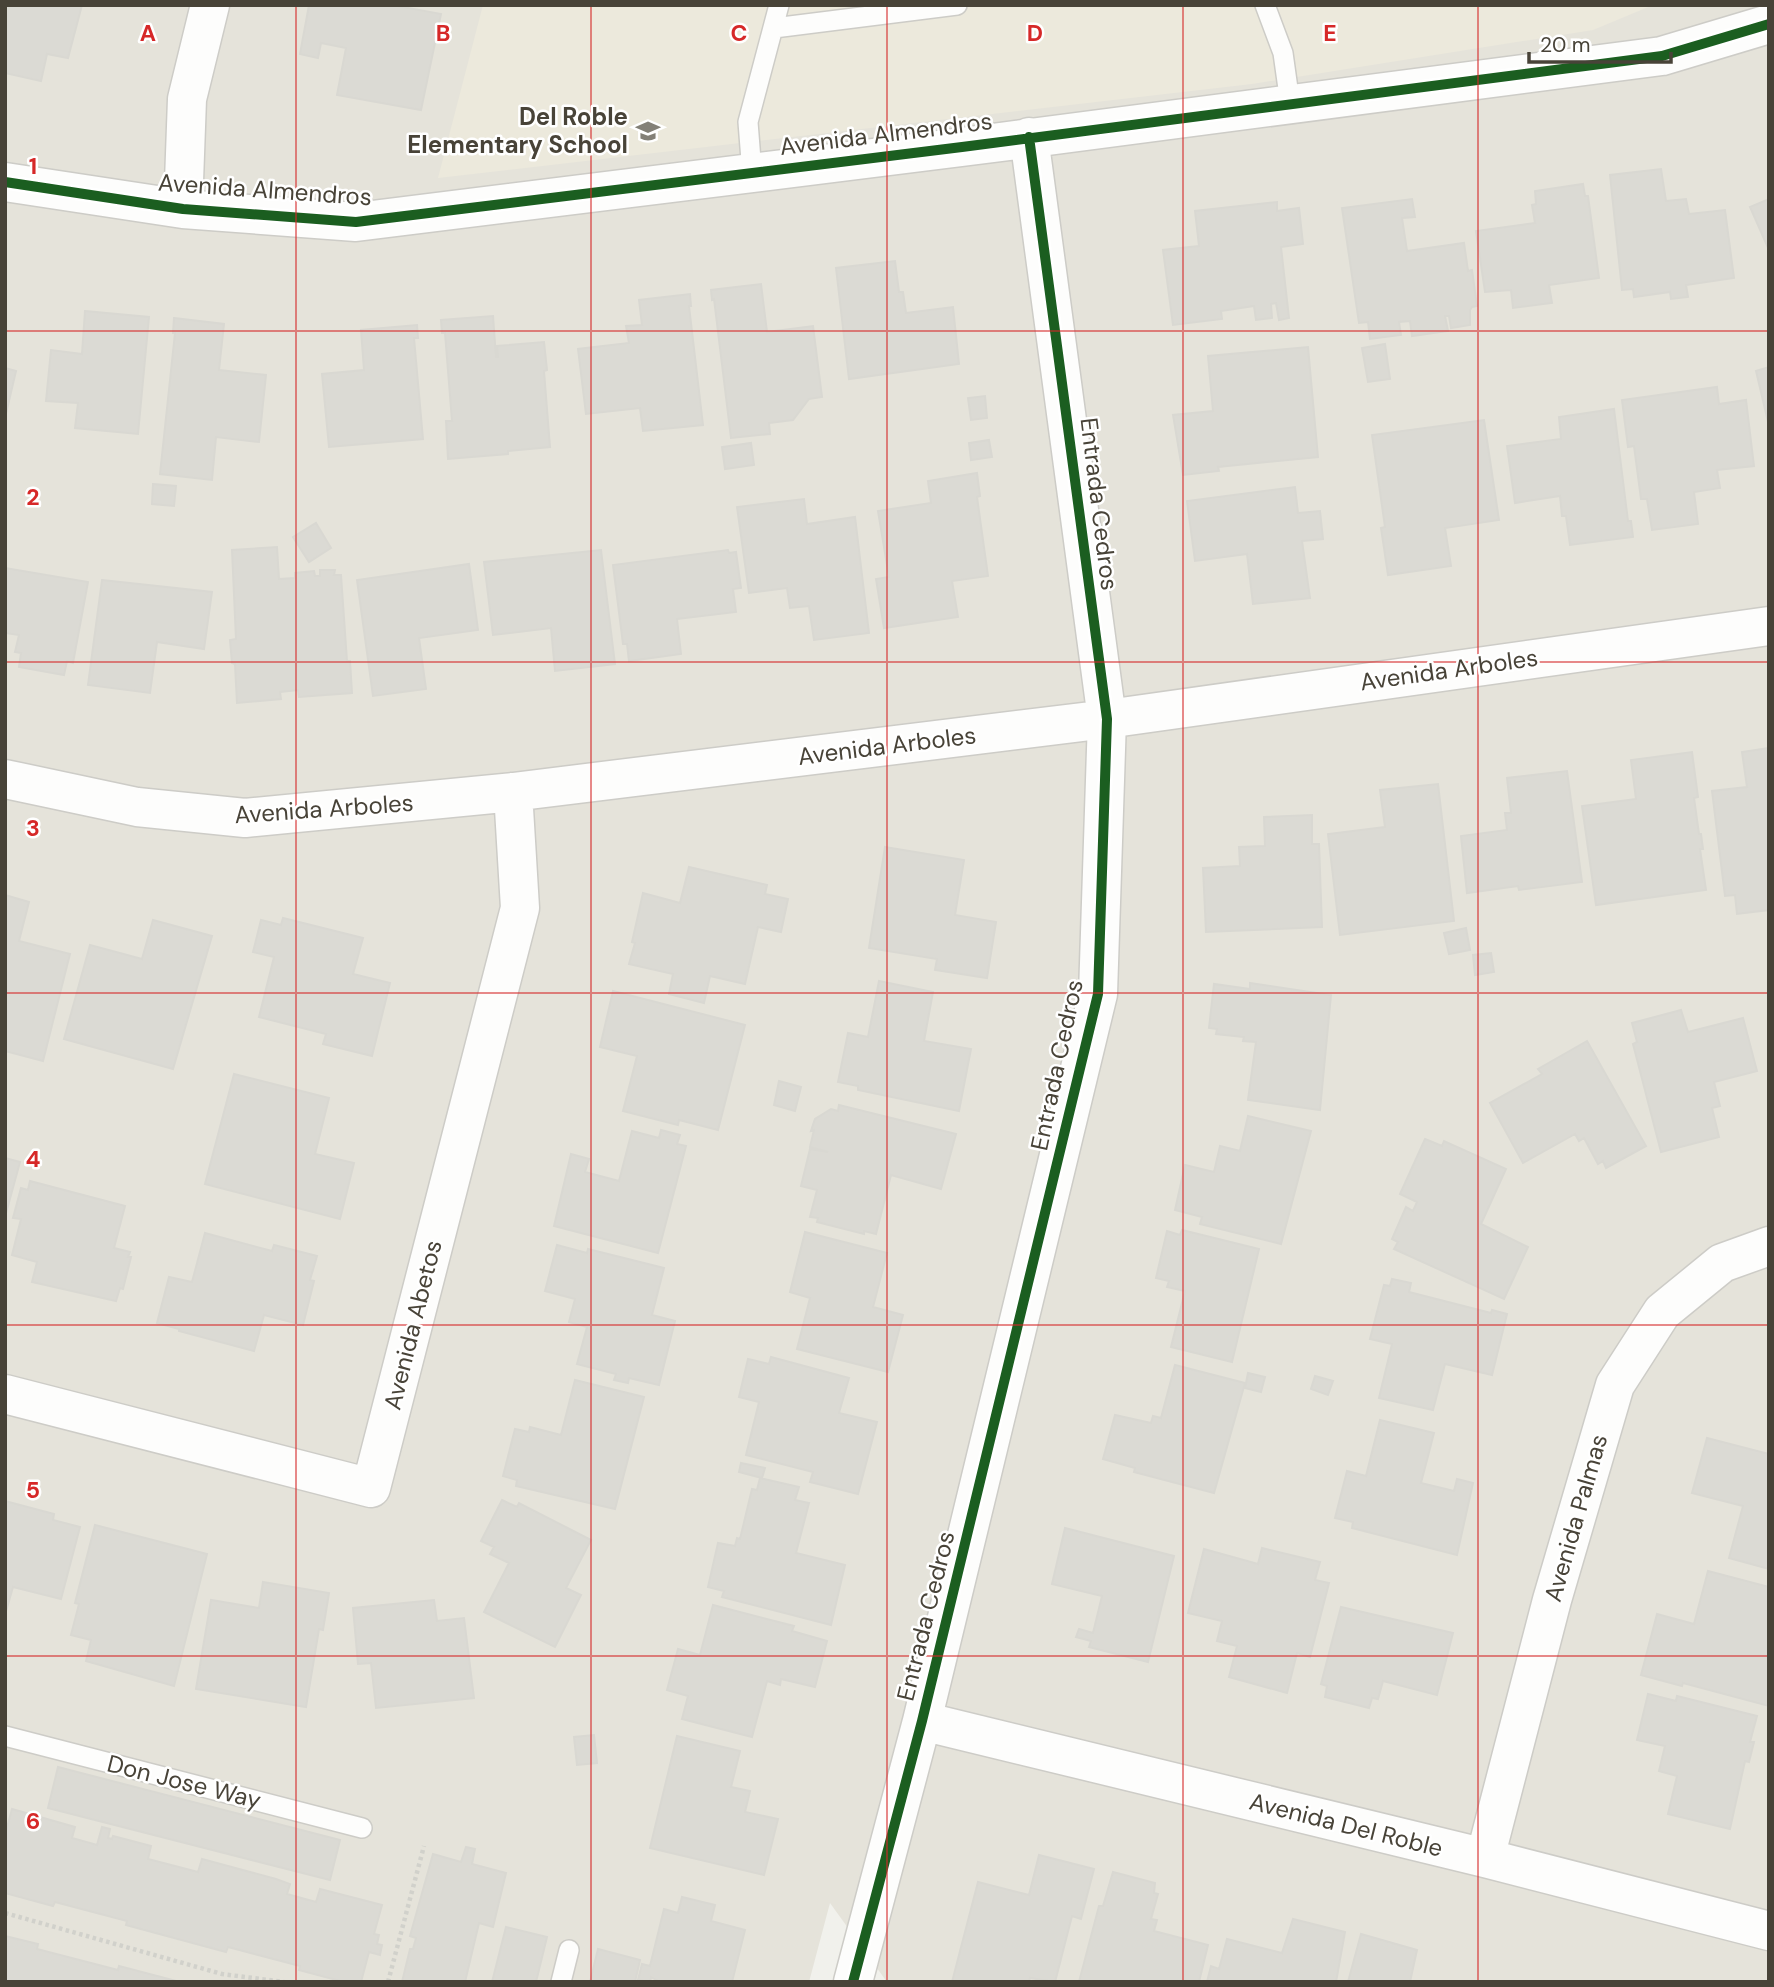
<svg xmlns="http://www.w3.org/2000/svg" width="1774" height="1987" font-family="'DM Sans',sans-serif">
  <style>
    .residential { fill: #e5e3da }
    .education { fill: #ece9dc }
    .building { fill: #dbdad4; stroke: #d9d8d2; stroke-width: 2 }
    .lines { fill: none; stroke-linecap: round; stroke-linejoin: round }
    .service-casing { stroke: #cdccc7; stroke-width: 22 }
    .minor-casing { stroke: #cdccc7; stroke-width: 41 }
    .path { stroke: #d1d1cb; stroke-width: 4.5; stroke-dasharray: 3.5 3.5; stroke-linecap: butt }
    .service { stroke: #fdfdfc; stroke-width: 19 }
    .minor { stroke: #fdfdfc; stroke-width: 38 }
    .cycleway-casing { stroke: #fff; stroke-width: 15 }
    .cycleway { stroke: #1b5e20; stroke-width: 10 }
    .grid { fill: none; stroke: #d62828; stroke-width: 2; stroke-opacity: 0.55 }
    .labels { text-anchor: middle; stroke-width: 5; stroke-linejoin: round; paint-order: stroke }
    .poi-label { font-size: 24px; font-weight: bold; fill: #484338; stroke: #fff; text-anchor: end }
    .street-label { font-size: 24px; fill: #484338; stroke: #fff }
    .grid-label { font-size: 23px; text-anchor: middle; font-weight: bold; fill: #d62828; stroke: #fff; stroke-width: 5; stroke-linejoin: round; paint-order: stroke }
  </style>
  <rect width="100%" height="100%" fill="#f1f1ec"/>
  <path class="residential" d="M 5,5 L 1769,5 L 1769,1982 L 887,1982 L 830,1903 L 809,1982 L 5,1982 Z"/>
  <path class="education" d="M 483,5 L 1653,5 L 1593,30 L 1252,84 L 438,178 Z"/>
  <path class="building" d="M 5,5 L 82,5 L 68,58 L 47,54 L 41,81 L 5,73 Z
    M 309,5 L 392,5 L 441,14 L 421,110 L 337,95 L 346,48 L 321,43 L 318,58 L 300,54 Z
    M 1661,169 L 1666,201 L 1686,199 L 1689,214 L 1725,210 L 1734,278 L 1686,285 L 1688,297 L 1671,299 L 1670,292 L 1634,297 L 1633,289 L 1622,290 L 1610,175 Z
    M 1583,184 L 1585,196 L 1588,196 L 1599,278 L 1549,285 L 1552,303 L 1513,308 L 1511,290 L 1485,292 L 1476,231 L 1535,223 L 1532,205 L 1536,204 L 1535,191 Z
    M 1412,199 L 1415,217 L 1402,218 L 1407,251 L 1464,243 L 1468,271 L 1472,270 L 1477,306 L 1472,307 L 1470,310 L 1470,325 L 1451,328 L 1449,316 L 1445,316 L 1448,331 L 1412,336 L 1410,321 L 1399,322 L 1401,335 L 1370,339 L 1368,322 L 1359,323 L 1342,208 Z
    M 1769,199 L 1769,250 L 1750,207 Z
    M 1277,202 L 1277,211 L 1299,208 L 1303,244 L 1281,247 L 1289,318 L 1279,320 L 1276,303 L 1271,304 L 1272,318 L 1256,320 L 1254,306 L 1221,311 L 1222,319 L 1173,325 L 1163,250 L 1199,246 L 1195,211 Z
    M 895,261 L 899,292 L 903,292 L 906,313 L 953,307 L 959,364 L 849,379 L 836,268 Z
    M 761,284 L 767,332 L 813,326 L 822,397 L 809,399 L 793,420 L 769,423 L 770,434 L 731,438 L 714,299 L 712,300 L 711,290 Z
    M 690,294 L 691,306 L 689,306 L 703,425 L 643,431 L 640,408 L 586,414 L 578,349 L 629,343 L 626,326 L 642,325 L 639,300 Z
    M 85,311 L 149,317 L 138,434 L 75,428 L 78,403 L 46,401 L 51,350 L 82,354 Z
    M 493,316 L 496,357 L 498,357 L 497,346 L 544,342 L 547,370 L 544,371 L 550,447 L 508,451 L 508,454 L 448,459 L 446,421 L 452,421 L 445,333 L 442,333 L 441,320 Z
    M 174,318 L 224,324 L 219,370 L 266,375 L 259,442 L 216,437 L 212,480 L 160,474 L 175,333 L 173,333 Z
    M 417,325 L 418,338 L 414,338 L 423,439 L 329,447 L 322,374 L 364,370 L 361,330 Z
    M 1385,344 L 1390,379 L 1368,382 L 1362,348 Z
    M 1308,347 L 1318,457 L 1218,467 L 1219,471 L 1183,475 L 1173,415 L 1213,411 L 1208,356 Z
    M 1769,367 L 1769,426 L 1756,371 Z
    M 5,368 L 16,371 L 5,418 Z
    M 1717,387 L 1719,404 L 1746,400 L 1754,466 L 1717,470 L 1720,488 L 1694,492 L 1698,524 L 1652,530 L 1647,499 L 1641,499 L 1634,446 L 1628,447 L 1622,400 Z
    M 985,396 L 987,418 L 971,420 L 968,398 Z
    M 1614,409 L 1628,521 L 1631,521 L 1633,537 L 1570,545 L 1566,516 L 1562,516 L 1560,496 L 1515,503 L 1507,446 L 1561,439 L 1559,417 Z
    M 1484,420 L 1499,520 L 1445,528 L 1451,566 L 1388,575 L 1381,528 L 1385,527 L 1372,435 Z
    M 989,440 L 992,457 L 971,460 L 969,443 Z
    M 751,443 L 754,465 L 725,469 L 722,447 Z
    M 977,473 L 980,496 L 977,497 L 988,576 L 952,581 L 958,617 L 884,628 L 876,579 L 889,577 L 878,511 L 931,503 L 928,481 Z
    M 153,484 L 176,486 L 174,506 L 152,504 Z
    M 1295,487 L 1298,513 L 1320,511 L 1323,539 L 1302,541 L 1310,598 L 1253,604 L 1247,554 L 1195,561 L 1187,501 Z
    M 804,499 L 807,524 L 855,517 L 869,633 L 814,640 L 809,606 L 790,608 L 787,588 L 749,593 L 737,507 Z
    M 316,523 L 331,548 L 309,562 L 293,537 Z
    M 277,547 L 279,579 L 295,578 L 295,573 L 314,571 L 315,576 L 320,576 L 320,570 L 335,570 L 334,575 L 341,575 L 347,661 L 350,661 L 352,693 L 299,697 L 298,690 L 280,692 L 281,699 L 237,703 L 235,664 L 232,663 L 230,640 L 236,639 L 232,550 Z
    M 601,550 L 615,664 L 555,671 L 551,628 L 493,635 L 484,562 Z
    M 728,550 L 729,553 L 736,552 L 741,588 L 733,589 L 736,612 L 677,619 L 681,654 L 629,661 L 627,644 L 623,644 L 613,565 Z
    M 469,564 L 478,630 L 419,638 L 426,689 L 373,696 L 357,580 Z
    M 5,568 L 88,582 L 73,663 L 67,661 L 64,675 L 19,667 L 21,653 L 15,652 L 19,635 L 5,633 Z
    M 102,580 L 212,592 L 204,649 L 157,642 L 150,693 L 88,685 Z
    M 1769,748 L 1769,910 L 1737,914 L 1735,895 L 1725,896 L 1712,791 L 1747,787 L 1742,752 Z
    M 1692,752 L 1698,797 L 1694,798 L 1699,834 L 1701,834 L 1703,849 L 1700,849 L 1706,890 L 1596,905 L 1582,806 L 1636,799 L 1631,760 Z
    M 1567,771 L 1582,882 L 1519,890 L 1518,886 L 1467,893 L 1461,836 L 1507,830 L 1505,813 L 1511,813 L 1507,778 Z
    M 1438,784 L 1454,921 L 1340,935 L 1328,834 L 1385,827 L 1380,790 Z
    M 1312,815 L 1312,844 L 1319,844 L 1322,927 L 1206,932 L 1203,868 L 1240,866 L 1239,847 L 1265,846 L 1264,817 Z
    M 885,847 L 964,860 L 955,915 L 996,922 L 987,978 L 935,970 L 937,959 L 869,948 Z
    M 689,867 L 767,885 L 765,894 L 788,899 L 781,932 L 758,927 L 745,984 L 710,976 L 704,1003 L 669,994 L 673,974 L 629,964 L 635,943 L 632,942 L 643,893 L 680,903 Z
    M 5,895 L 29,902 L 19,941 L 70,954 L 43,1061 L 5,1051 Z
    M 283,918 L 363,938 L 353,974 L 390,983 L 372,1056 L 323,1044 L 326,1034 L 259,1017 L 274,957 L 253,952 L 261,920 L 281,925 Z
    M 153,920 L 212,936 L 173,1069 L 64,1039 L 90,945 L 142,959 Z
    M 1466,928 L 1470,950 L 1449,954 L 1444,933 Z
    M 1491,953 L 1494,972 L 1475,975 L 1473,955 Z
    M 879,981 L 933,992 L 924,1041 L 971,1049 L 959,1111 L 858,1090 L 858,1086 L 838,1082 L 848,1033 L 868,1037 Z
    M 1250,983 L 1331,995 L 1320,1110 L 1248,1100 L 1256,1042 L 1243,1041 L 1244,1037 L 1216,1034 L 1217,1029 L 1209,1028 L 1214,984 L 1250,989 Z
    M 613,991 L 745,1025 L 718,1130 L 679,1120 L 678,1125 L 623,1111 L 637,1056 L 600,1047 Z
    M 1681,1010 L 1688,1032 L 1743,1018 L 1757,1071 L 1714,1082 L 1720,1106 L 1712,1108 L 1719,1137 L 1661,1152 L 1633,1044 L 1637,1042 L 1632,1023 Z
    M 1587,1041 L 1646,1146 L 1606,1168 L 1603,1161 L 1598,1164 L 1584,1138 L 1579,1141 L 1575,1134 L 1523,1163 L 1490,1103 L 1542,1074 L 1538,1069 Z
    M 234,1074 L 329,1098 L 315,1154 L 354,1163 L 340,1219 L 205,1184 Z
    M 779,1081 L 801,1087 L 795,1111 L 774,1105 Z
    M 839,1105 L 956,1134 L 941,1189 L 891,1175 L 876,1234 L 864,1231 L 864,1234 L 817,1222 L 818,1218 L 810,1217 L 817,1190 L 801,1186 L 810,1149 L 828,1152 L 810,1147 L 814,1130 L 811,1131 L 815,1119 L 831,1109 L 838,1111 Z
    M 1248,1116 L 1311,1131 L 1281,1244 L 1200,1224 L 1202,1217 L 1175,1210 L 1185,1165 L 1214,1172 L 1220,1146 L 1240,1151 Z
    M 661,1130 L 680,1135 L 677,1144 L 686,1146 L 658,1253 L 554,1226 L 571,1154 L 589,1159 L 585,1172 L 619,1181 L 632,1131 L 659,1138 Z
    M 1425,1139 L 1442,1146 L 1444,1141 L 1506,1169 L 1481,1224 L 1528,1247 L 1504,1299 L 1394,1249 L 1398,1242 L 1392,1239 L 1406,1207 L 1413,1211 L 1417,1202 L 1400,1194 Z
    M 5,1158 L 20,1162 L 5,1217 Z
    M 30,1181 L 125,1206 L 114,1248 L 130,1252 L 128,1257 L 131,1257 L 123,1289 L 120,1288 L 116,1301 L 32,1282 L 37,1262 L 12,1255 L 21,1219 L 13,1218 L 21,1188 L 28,1190 Z
    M 1182,1230 L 1259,1249 L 1232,1362 L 1171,1347 L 1185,1291 L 1167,1287 L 1169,1281 L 1156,1278 L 1167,1231 L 1180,1235 Z
    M 805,1232 L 887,1253 L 873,1307 L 903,1315 L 888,1372 L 797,1349 L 810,1298 L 790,1292 Z
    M 205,1233 L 272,1251 L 274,1245 L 317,1256 L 310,1280 L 314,1281 L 303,1325 L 264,1315 L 254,1351 L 179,1331 L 179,1329 L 157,1323 L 169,1277 L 192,1282 Z
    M 557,1245 L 587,1253 L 588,1249 L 664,1268 L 652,1315 L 675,1321 L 659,1385 L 629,1378 L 628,1383 L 614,1380 L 616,1374 L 577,1364 L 587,1327 L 569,1322 L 575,1299 L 545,1291 Z
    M 1392,1279 L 1411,1283 L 1409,1292 L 1491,1313 L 1492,1310 L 1507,1314 L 1492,1375 L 1445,1364 L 1433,1410 L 1379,1398 L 1392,1344 L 1370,1339 L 1384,1285 L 1390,1286 Z
    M 771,1357 L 849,1378 L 839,1413 L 877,1422 L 858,1494 L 810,1482 L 813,1472 L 746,1455 L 759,1402 L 739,1397 L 748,1359 L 769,1364 Z
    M 1175,1365 L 1245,1383 L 1214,1493 L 1134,1472 L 1135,1468 L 1103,1459 L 1115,1415 L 1151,1423 L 1153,1416 L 1161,1418 Z
    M 1248,1373 L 1265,1377 L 1261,1392 L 1245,1388 Z
    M 1315,1376 L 1333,1381 L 1328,1395 L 1311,1389 Z
    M 575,1380 L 644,1397 L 615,1509 L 516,1486 L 517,1480 L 503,1476 L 515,1429 L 529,1432 L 530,1427 L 561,1435 Z
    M 1380,1420 L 1434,1433 L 1421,1483 L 1454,1491 L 1457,1479 L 1473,1483 L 1457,1555 L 1352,1528 L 1353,1522 L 1335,1518 L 1347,1471 L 1366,1476 Z
    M 1707,1438 L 1769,1454 L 1769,1569 L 1729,1558 L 1743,1506 L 1692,1493 Z
    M 741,1463 L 765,1468 L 762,1478 L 739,1472 Z
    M 760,1478 L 799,1487 L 795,1500 L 809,1503 L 796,1553 L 845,1565 L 831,1625 L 722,1597 L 724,1591 L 708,1587 L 718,1543 L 735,1546 L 737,1538 L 740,1539 L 752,1489 L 757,1490 Z
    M 502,1500 L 517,1507 L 519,1503 L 591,1540 L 566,1588 L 581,1595 L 555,1647 L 484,1612 L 509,1563 L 490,1554 L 494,1547 L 481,1541 Z
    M 5,1501 L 54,1514 L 53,1520 L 80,1527 L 61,1599 L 13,1587 L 5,1615 Z
    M 95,1525 L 207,1554 L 174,1686 L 86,1661 L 91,1640 L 71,1635 L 79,1604 L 75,1603 Z
    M 1065,1528 L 1174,1556 L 1148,1662 L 1089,1647 L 1091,1641 L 1076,1637 L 1079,1629 L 1093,1633 L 1102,1596 L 1052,1584 Z
    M 1262,1548 L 1320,1562 L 1315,1580 L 1329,1583 L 1310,1657 L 1297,1653 L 1287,1693 L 1229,1677 L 1237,1646 L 1217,1641 L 1222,1621 L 1188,1613 L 1204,1549 L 1258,1564 Z
    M 1708,1571 L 1769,1587 L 1769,1706 L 1683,1683 L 1682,1686 L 1641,1675 L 1657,1614 L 1694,1624 Z
    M 263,1582 L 329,1593 L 323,1630 L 319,1629 L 306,1707 L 196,1689 L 211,1600 L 259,1608 Z
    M 434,1600 L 437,1621 L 464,1618 L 474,1698 L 376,1708 L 371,1663 L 358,1664 L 353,1608 Z
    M 713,1605 L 794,1626 L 792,1631 L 827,1641 L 815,1687 L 781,1679 L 780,1685 L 767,1681 L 752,1737 L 682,1719 L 688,1696 L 667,1690 L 678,1649 L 700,1655 Z
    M 1341,1607 L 1453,1633 L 1437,1695 L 1383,1681 L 1378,1699 L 1372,1698 L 1369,1708 L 1325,1697 L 1327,1686 L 1321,1684 Z
    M 1648,1694 L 1676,1701 L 1677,1696 L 1757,1716 L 1750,1742 L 1754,1742 L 1749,1762 L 1745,1761 L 1730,1829 L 1668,1814 L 1677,1776 L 1659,1771 L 1665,1746 L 1637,1740 Z
    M 594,1735 L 597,1763 L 577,1765 L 574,1737 Z
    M 677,1736 L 740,1751 L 731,1787 L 750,1791 L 745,1812 L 778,1819 L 764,1875 L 650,1848 Z
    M 58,1767 L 340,1840 L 330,1880 L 48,1808 Z
    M 12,1809 L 75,1827 L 72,1838 L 97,1845 L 102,1827 L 110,1829 L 108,1838 L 112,1839 L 113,1836 L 151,1846 L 148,1859 L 198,1872 L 202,1859 L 276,1879 L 290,1884 L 287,1894 L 316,1902 L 320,1889 L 382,1905 L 374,1934 L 379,1935 L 377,1944 L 382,1945 L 380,1955 L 369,1952 L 361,1982 L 344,1982 L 299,1970 L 300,1966 L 228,1947 L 226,1952 L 126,1925 L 127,1921 L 55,1902 L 53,1906 L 5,1893 L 5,1835 Z
    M 466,1847 L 475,1849 L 472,1864 L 506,1873 L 493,1927 L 479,1923 L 465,1982 L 402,1982 L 410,1949 L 413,1949 L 416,1938 L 410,1936 L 433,1854 L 461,1862 Z
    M 1039,1855 L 1094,1869 L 1081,1919 L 1072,1916 L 1055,1982 L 1030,1978 L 1029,1982 L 952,1982 L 978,1882 L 1029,1895 Z
    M 1113,1872 L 1155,1883 L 1154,1893 L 1158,1894 L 1151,1919 L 1157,1920 L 1154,1931 L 1208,1945 L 1199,1982 L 1079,1982 L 1099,1906 L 1103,1906 Z
    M 682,1897 L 715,1905 L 711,1921 L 745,1930 L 732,1982 L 660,1982 L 651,1977 L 650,1982 L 638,1980 L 642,1964 L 650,1966 L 664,1909 L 678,1913 Z
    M 1293,1919 L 1345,1932 L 1336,1982 L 1207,1982 L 1211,1966 L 1219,1969 L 1227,1939 L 1282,1953 Z
    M 506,1927 L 547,1937 L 536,1982 L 492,1982 Z
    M 1361,1934 L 1417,1950 L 1410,1982 L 1348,1982 Z
    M 5,1936 L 38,1944 L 37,1949 L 118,1970 L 119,1966 L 180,1982 L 5,1982 Z
    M 598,1949 L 640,1960 L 635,1982 L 590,1982 Z"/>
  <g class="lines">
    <g class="service-casing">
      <path id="service" d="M 1265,5 L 1283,53 L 1290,103
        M 774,28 L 957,5
        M 752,173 L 748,122 L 779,5
        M 5,1736 L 362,1828
        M 561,1982 L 569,1950"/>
    </g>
    <g class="minor-casing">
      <path id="minor" d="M 5,182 L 183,209 L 356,222 L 962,147 L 1662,56 L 1769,24
        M 183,209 L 187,99 L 210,5
        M 5,779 L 137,807 L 245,818 L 513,792 L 1107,719 L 1769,626
        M 5,1394 L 371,1488 L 520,908 L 513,792
        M 922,1721 L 1485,1858 L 1769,1931
        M 1485,1858 L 1552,1600 L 1615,1385 L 1662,1312 L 1722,1263 L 1769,1246
        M 853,1982 L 922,1721 L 1098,994 L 1107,719 L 1029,137"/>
    </g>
    <path class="path" d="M 5,1913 L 222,1974 L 284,1982
      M 388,1982 L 424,1846"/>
    <use href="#service" class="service"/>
    <use href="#minor" class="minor"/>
    <g class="cycleway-casing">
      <path id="cycleway" d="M 5,182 L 183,209 L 356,222 L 962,147 L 1662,56 L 1769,24
        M 853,1982 L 922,1721 L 1098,994 L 1107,719 L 1029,137"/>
    </g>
    <use href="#cycleway" class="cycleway"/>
  </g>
  <path class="grid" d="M 296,5 L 296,1982M 591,5 L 591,1982M 887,5 L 887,1982M 1183,5 L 1183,1982M 1478,5 L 1478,1982M 5,331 L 1769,331M 5,662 L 1769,662M 5,993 L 1769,993M 5,1325 L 1769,1325M 5,1656 L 1769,1656"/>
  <defs>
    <g id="school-bare" transform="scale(1.89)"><path d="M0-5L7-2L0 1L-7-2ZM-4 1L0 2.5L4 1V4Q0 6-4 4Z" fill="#838077" stroke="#fff" stroke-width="2.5" paint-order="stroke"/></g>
  </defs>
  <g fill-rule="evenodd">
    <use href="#school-bare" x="648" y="131"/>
  </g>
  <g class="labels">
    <g class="poi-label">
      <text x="628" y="125">Del Roble<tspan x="628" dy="28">Elementary School</tspan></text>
    </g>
    <g class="street-label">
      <text transform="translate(886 134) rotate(-7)" y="8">Avenida Almendros</text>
      <text transform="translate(265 190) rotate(4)" y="8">Avenida Almendros</text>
      <text transform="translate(1099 504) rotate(83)" y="8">Entrada Cedros</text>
      <text transform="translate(1449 670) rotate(-8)" y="8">Avenida Arboles</text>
      <text transform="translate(887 746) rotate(-7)" y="8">Avenida Arboles</text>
      <text transform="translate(324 809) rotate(-4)" y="8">Avenida Arboles</text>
      <text transform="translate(1057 1065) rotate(-78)" y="8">Entrada Cedros</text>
      <text transform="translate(413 1325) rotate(-76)" y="8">Avenida Abetos</text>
      <text transform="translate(1576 1518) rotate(-74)" y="8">Avenida Palmas</text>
      <text transform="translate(926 1616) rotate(-76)" y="8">Entrada Cedros</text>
      <text transform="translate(184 1782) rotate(14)" y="8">Don Jose Way</text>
      <text transform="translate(1346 1825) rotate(14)" y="8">Avenida Del Roble</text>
    </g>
  </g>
  <g class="grid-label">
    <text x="148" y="41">A</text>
    <text x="443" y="41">B</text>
    <text x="739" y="41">C</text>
    <text x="1035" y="41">D</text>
    <text x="1330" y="41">E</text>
    <text x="33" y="174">1</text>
    <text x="33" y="505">2</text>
    <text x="33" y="836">3</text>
    <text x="33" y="1167">4</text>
    <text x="33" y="1498">5</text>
    <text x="33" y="1829">6</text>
  </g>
  <rect width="1774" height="1987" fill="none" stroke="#484338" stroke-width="14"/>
  <path d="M1529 52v10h142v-10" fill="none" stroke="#484338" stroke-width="3.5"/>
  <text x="1540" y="52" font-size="21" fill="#484338" stroke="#ffffff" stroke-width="5" paint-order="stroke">20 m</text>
</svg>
